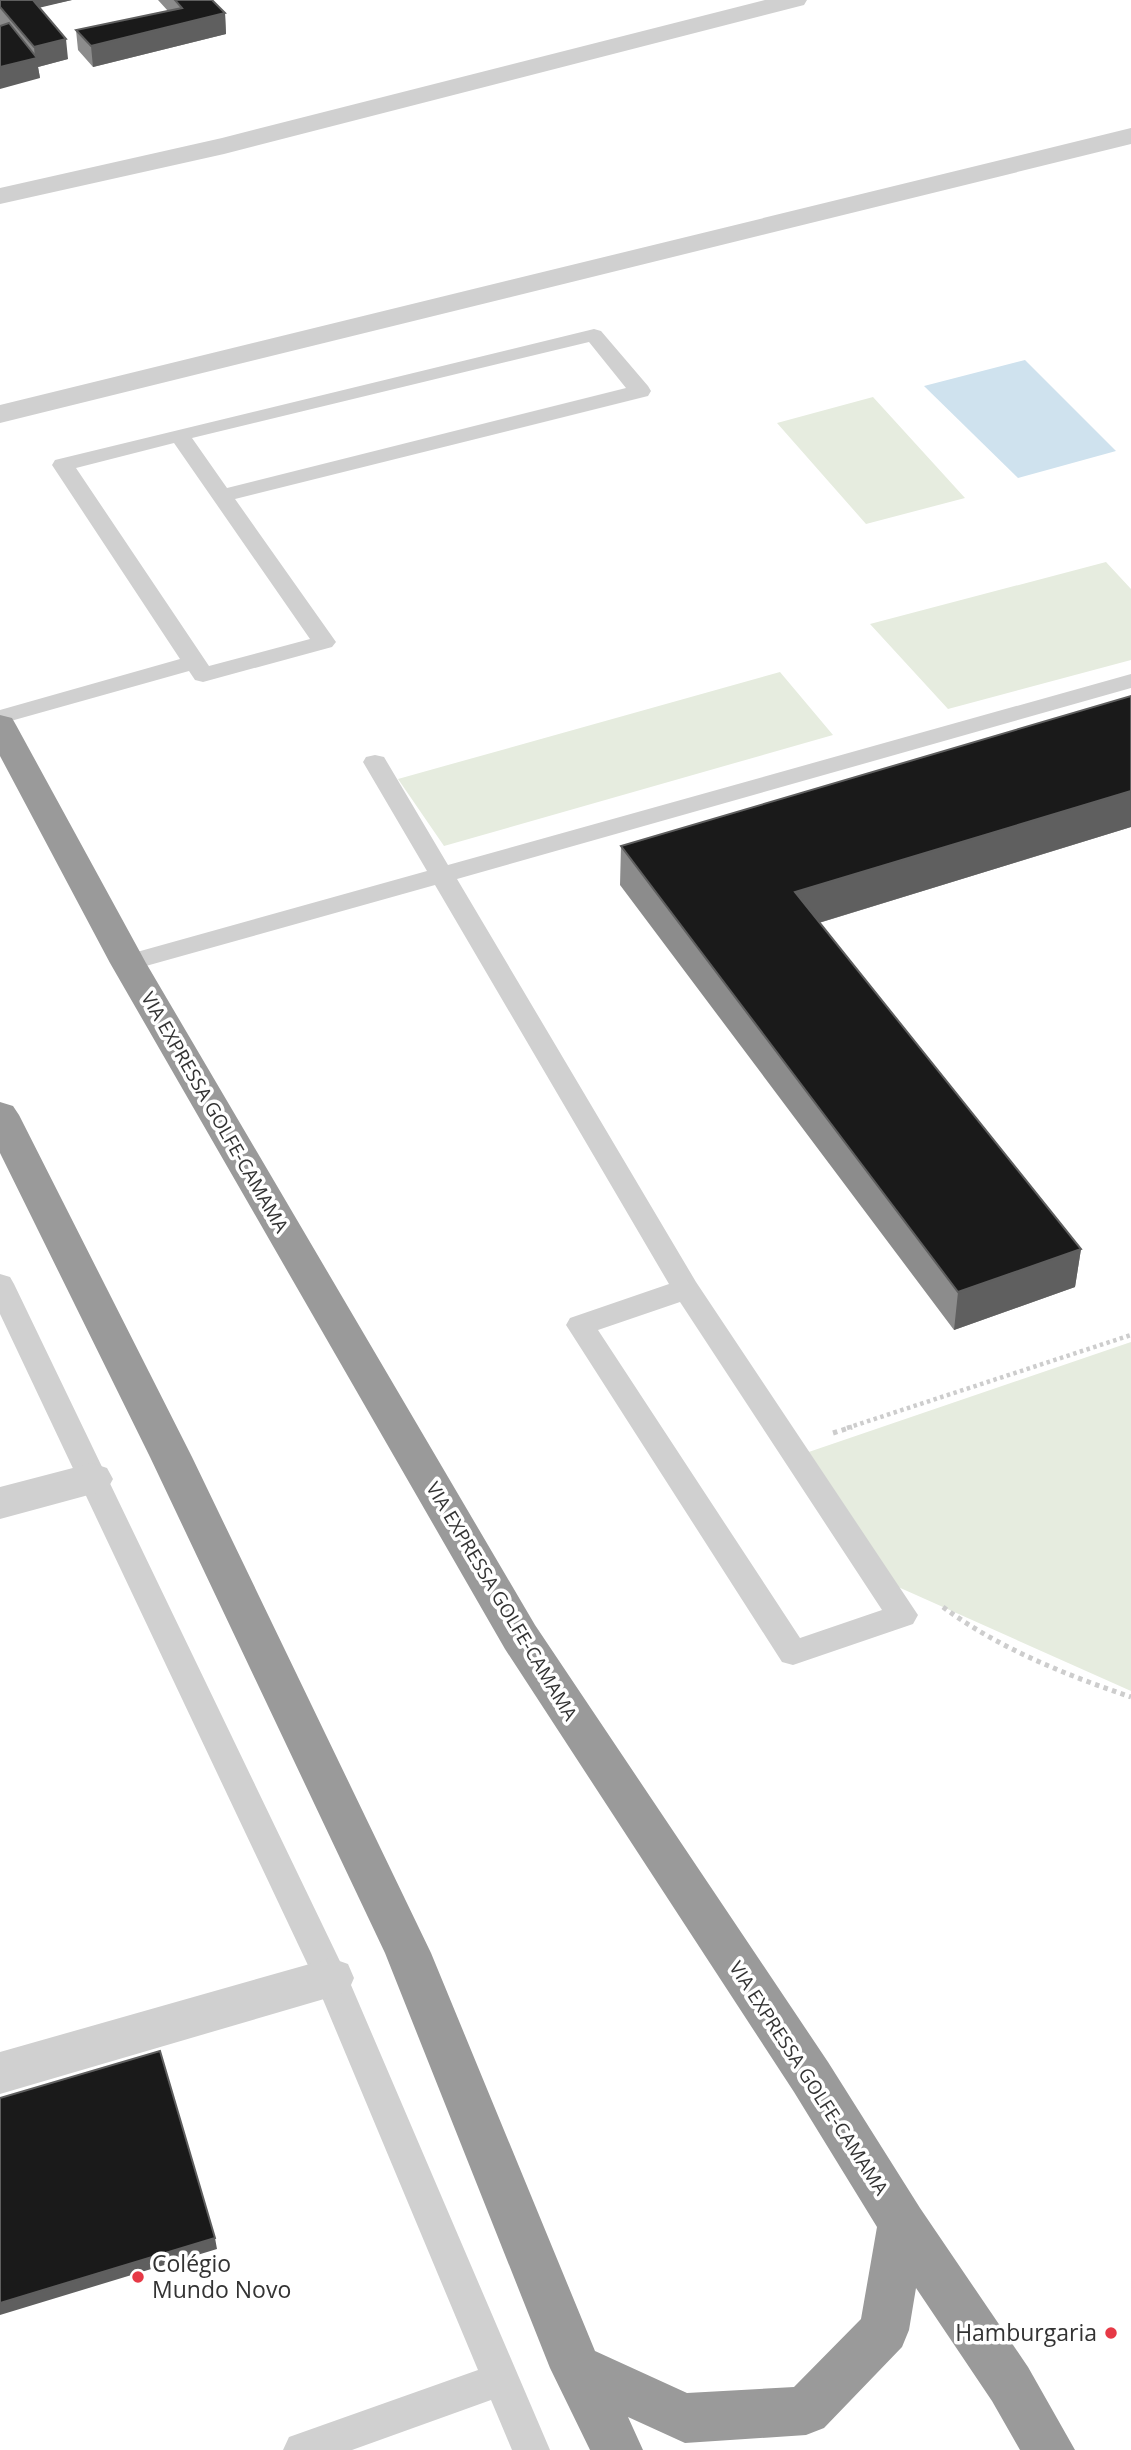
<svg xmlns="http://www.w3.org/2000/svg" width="1131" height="2450" font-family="'Open Sans',sans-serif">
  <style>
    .green { fill: #e6ecdf }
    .water { fill: #cfe2ee }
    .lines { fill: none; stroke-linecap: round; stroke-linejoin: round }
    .path-far1 { stroke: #cdcdcd; stroke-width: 4.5; stroke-dasharray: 3.5 3.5; stroke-linecap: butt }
    .path { stroke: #cdcdcd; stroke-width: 5; stroke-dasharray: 4.5 4.5; stroke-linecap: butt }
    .lane { fill: #d0d0d0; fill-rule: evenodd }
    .street { fill: #d0d0d0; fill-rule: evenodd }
    .highway { fill: #9a9a9a; fill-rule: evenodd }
    .wall { fill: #8c8c8c }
    .shaded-wall { fill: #5f5f5f }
    .building { fill: #1a1a1a; stroke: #5f5f5f; stroke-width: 2 }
    .poi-dot { fill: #e63946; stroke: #fff; stroke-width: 2.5 }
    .labels { text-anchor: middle; stroke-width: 7; stroke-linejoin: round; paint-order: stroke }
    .street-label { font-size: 19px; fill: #333; stroke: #fff }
    .near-poi-label { font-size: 23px; fill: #333; stroke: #fff; text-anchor: start }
  </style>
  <rect width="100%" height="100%" fill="#fff"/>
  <path class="green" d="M 873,397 L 965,498 L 866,524 L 777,423 Z
    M 1106,562 L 1131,589 L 1131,660 L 948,709 L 870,624 Z
    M 780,672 L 833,735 L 444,846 L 398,779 Z
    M 1131,1342 L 1131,1691 L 878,1578 L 797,1456 Z"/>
  <path class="water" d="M 1025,360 L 1116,451 L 1018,478 L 924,386 Z"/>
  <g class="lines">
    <path class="path-far1" d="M 847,1428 L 1131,1335"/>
    <path class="path" d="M 833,1433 L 852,1427
      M 943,1607 C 998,1648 1066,1675 1131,1697"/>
    <path class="lane" d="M 594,329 L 601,331 L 648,386 L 651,391 L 648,396 L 235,499 L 336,642 L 332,647 L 203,682 L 195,680 L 189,671 L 0,724 L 0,710 L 180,659 L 52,465 L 55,460 ZM 589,342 L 626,388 L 227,488 L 192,438 ZM 174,443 L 310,639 L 209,666 L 76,468 Z
      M 1131,674 L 1131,688 L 457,879 L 696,1282 L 918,1615 L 913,1624 L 793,1665 L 782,1662 L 566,1325 L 570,1318 L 669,1284 L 435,885 L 128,971 L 119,969 L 115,963 L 119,957 L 427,871 L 363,762 L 366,757 L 375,755 L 384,757 L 448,865 ZM 680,1302 L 882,1610 L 800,1638 L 598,1330 Z
      M 0,1274 L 10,1277 L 14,1284 L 348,1978 L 550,2450 L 512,2450 L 491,2400 L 352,2450 L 283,2450 L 289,2437 L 478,2370 L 314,1978 L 0,1314 Z"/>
    <path class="street" d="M 765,0 L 807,0 L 804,5 L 224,154 L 0,204 L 0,188 L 222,138 Z
      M 1131,128 L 1131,144 L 0,423 L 0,405 Z
      M 92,1463 L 107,1468 L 113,1479 L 107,1490 L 0,1519 L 0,1487 Z
      M 331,1958 L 348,1964 L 354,1978 L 348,1992 L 0,2094 L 0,2052 Z"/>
    <path class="highway" d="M 0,715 L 12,718 L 16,725 L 146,963 L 535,1625 L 828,2062 L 920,2208 L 1028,2367 L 1075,2450 L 1020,2450 L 992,2401 L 916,2288 L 909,2330 L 902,2347 L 824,2428 L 806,2435 L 685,2443 L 628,2417 L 643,2450 L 590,2450 L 550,2368 L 385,1953 L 150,1457 L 0,1153 L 0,1102 L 13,1106 L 19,1115 L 192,1457 L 431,1953 L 595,2351 L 687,2393 L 794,2387 L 861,2319 L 877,2227 L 794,2092 L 505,1649 L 110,963 L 0,756 Z"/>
  </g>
  <path class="wall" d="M 0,0 L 72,0 L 39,7 L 68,59 L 38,67 L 40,78 L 0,25 Z
    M 158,0 L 212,0 L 225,13 L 226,34 L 93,67 L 78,50 L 76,30 L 168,11 Z
    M 1131,827 L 819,923 L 1081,1249 L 1075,1287 L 954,1330 L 620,885 L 621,846 Z"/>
  <path class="shaded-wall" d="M 28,0 L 72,0 L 30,10 Z
    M 225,13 L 226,34 L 93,67 L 91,46 Z
    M 66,39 L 68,59 L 38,67 L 40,78 L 0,89 L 0,67 L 35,58 L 34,47 Z
    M 1131,791 L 1131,827 L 792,931 L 795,892 Z
    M 1081,1249 L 1075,1287 L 954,1330 L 958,1292 Z
    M 215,2238 L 217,2249 L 0,2315 L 0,2303 Z"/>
  <path class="building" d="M 0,0 L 33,0 L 66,39 L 34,47 L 0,7 Z
    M 175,0 L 212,0 L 225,13 L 91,46 L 76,30 L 182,8 Z
    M 9,23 L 37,58 L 0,67 L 0,26 Z
    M 1131,696 L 1131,791 L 795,892 L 1081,1249 L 958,1292 L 621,846 Z
    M 160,2051 L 215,2238 L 0,2303 L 0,2098 Z"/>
  <g class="poi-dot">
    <circle cx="138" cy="2277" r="7"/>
    <circle cx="1111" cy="2333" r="7"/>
  </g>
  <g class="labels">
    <g class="street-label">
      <text transform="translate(215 1112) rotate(60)" y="7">VIA EXPRESSA GOLFE-CAMAMA</text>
      <text transform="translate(502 1601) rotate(59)" y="7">VIA EXPRESSA GOLFE-CAMAMA</text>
      <text transform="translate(809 2078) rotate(57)" y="7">VIA EXPRESSA GOLFE-CAMAMA</text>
    </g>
    <g class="near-poi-label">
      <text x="152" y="2272">Colégio<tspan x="152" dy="26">Mundo Novo</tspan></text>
      <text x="1097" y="2341" text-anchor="end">Hamburgaria</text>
    </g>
  </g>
</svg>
